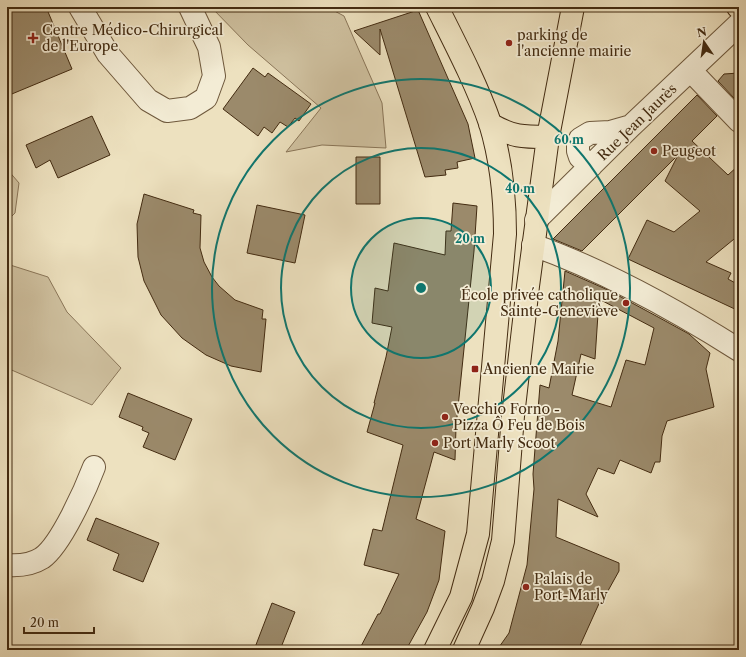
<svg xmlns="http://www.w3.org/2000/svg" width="746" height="657" font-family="'Libre Caslon Text',serif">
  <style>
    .green { fill: #d0c2a1; stroke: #8a7659 }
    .building { fill: #9b8a6b; stroke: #432b11; fill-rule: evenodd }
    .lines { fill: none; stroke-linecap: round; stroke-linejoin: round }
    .minor-casing { stroke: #6e583c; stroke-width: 24 }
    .major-casing { stroke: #432b11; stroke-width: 24 }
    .minor { stroke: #f3ecd5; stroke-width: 22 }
    .major { stroke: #ede1bf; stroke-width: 22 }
    .ring { fill: none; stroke: #0f766e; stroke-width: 2 }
    .poi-dot { fill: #8f2418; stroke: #f3ecd5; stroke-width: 1.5 }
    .labels { text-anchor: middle; stroke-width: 3.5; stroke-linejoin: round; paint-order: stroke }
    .poi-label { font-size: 14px; fill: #432b11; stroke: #f3ecd5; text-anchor: start }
    .street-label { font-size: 14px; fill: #432b11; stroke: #f3ecd5 }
    .centre { fill: #0f766e; stroke: #f3ecd5; stroke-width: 2 }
    .ring-label { font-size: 12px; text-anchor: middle; font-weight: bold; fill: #0f766e; stroke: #f3ecd5; stroke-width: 3.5; stroke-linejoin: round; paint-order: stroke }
  </style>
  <rect width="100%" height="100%" fill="#ede1bf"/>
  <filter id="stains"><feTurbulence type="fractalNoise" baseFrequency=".005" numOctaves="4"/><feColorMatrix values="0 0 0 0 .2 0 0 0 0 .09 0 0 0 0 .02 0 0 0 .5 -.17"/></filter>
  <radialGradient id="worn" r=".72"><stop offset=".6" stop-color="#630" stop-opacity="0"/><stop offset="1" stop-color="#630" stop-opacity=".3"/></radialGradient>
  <path class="green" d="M 211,7 L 327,7 L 344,16 L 382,103 L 386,148 L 322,145 L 286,152 L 321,108 L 248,45 Z
    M 7,169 L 19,183 L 15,213 L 7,221 Z
    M 7,264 L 48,277 L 67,312 L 121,368 L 92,405 L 7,368 Z"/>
  <path class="building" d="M 7,7 L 46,7 L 72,69 L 7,96 Z
    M 418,10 L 468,124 L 475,158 L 457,162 L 458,168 L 445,170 L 446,175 L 425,177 L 380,29 L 380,55 L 354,31 Z
    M 253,68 L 265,77 L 268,73 L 311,104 L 299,121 L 295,118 L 288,127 L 280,122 L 272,133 L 264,127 L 258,136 L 223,109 Z
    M 739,73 L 739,93 L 734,98 L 718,81 L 724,74 Z
    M 697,95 L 717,116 L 692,141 L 728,175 L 739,165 L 739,235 L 706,262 L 731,273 L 728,279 L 739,285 L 739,311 L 628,259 L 647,220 L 674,232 L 700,211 L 665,181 L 678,155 L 582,251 L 553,239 Z
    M 92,116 L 110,155 L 58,178 L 50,160 L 36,168 L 26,145 Z
    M 356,157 L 380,157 L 380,204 L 356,204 Z
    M 144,194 L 194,210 L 193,213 L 201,215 L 200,248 L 204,262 L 212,277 L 219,286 L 235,300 L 263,310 L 262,319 L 266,319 L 261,372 L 231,366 L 206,355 L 182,338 L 161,315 L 144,281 L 138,257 L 137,224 Z
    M 453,203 L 477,206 L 474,251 L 456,427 L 455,460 L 434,452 L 416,519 L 445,531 L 439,580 L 427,612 L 406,650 L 359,650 L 378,614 L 380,614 L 399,574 L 364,565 L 373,529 L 382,531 L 403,445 L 367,432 L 375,403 L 374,403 L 386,357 L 392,327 L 372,323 L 375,288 L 388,291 L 394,243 L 445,255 L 446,231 L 451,231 Z
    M 257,205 L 305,215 L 295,263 L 247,253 Z
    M 565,271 L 608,290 L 658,317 L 689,334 L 710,353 L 706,369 L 714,407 L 667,421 L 662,436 L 660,462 L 655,462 L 651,473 L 620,460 L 614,474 L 598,468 L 586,494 L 598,517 L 558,499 L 556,537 L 619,563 L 619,571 L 604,598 L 602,597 L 578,650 L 497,650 L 509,633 L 527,565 L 534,489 L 533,474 L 540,385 L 549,388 L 558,341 ZM 599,299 L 654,328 L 645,365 L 626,360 L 611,407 L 572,395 L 581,354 L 595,359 Z
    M 128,393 L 192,419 L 175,460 L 143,447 L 149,433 L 142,430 L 143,427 L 119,417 Z
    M 96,518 L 159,543 L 143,582 L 113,570 L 119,554 L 87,540 Z
    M 272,603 L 295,612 L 280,650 L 254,650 Z"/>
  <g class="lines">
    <g class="minor-casing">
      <path id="minor" d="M 80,7 L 108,54 L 148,100 L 167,111 L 190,108 L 206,98 L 214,76 L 209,47 L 190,7
        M 691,71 L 739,121
        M 591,166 L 580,157 L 578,151 L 578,145 L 580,139 L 590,133 L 610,132 L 631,126
        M 536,220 L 631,126 L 739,24
        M 533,245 C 606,271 674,309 739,350
        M 7,565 C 20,566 31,565 42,558 C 61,545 86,488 94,467"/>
    </g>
    <g class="major-casing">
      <path id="major" d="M 738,7 L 739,8
        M 490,124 C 513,137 522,137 548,137
        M 435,650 L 461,597 L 478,534 L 505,234 C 505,197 501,159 490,123 C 477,85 455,43 437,7
        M 464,650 L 483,608 L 493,581 L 503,541 L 513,416 L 528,286 L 548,137 L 573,7"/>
    </g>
    <use href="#minor" class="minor"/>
    <use href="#major" class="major"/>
  </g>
  <circle cx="421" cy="288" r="70" fill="#0f766e" fill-opacity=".12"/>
  <g class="ring">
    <circle cx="421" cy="288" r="70"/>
    <circle cx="421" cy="288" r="140"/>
    <circle cx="421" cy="288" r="209"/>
  </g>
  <g class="poi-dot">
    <path d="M31 32h4v4h4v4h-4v4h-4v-4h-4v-4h4z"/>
    <circle cx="509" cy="43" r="4"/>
    <circle cx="654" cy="151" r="4"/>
    <circle cx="626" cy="303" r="4"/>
    <rect x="471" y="365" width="8" height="8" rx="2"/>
    <circle cx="445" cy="417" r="4"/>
    <circle cx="435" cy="443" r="4"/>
    <circle cx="526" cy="587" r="4"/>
  </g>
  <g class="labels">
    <g class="poi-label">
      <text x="42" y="35">Centre Médico-Chirurgical<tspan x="42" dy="16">de l'Europe</tspan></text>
      <text x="517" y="40">parking de<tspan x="517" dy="16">l'ancienne mairie</tspan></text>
      <text x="662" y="156">Peugeot</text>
      <text x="618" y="300" text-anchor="end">École privée catholique<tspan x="618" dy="16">Sainte-Geneviève</tspan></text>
      <text x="483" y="374">Ancienne Mairie</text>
      <text x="453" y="414">Vecchio Forno -<tspan x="453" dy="16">Pizza Ô Feu de Bois</tspan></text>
      <text x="443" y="448">Port Marly Scoot</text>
      <text x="534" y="584">Palais de<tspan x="534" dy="16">Port-Marly</tspan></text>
    </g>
    <g class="street-label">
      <text transform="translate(637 122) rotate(-44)" y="5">Rue Jean Jaurès</text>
    </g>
  </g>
  <circle cx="421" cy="288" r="6" class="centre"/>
  <g class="ring-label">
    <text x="569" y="144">60 m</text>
    <text x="520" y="193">40 m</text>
    <text x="470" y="243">20 m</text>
  </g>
  <rect width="746" height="657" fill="none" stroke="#ede1bf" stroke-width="24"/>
  <rect x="8" y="8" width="730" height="641" fill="none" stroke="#432b11" stroke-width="2"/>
  <rect x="12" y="12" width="722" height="633" fill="none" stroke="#432b11"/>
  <g transform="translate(704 42) rotate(347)" stroke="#f3ecd5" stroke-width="3" paint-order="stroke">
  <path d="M0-3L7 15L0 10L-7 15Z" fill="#432b11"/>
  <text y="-6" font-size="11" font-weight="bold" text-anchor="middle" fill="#432b11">N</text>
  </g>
  <path d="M24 627v6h70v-6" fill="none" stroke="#432b11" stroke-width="2"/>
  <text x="30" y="627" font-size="12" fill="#432b11" stroke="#f3ecd5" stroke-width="3" paint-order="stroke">20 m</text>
  <rect width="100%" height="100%" filter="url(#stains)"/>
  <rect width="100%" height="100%" fill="url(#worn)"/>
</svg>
